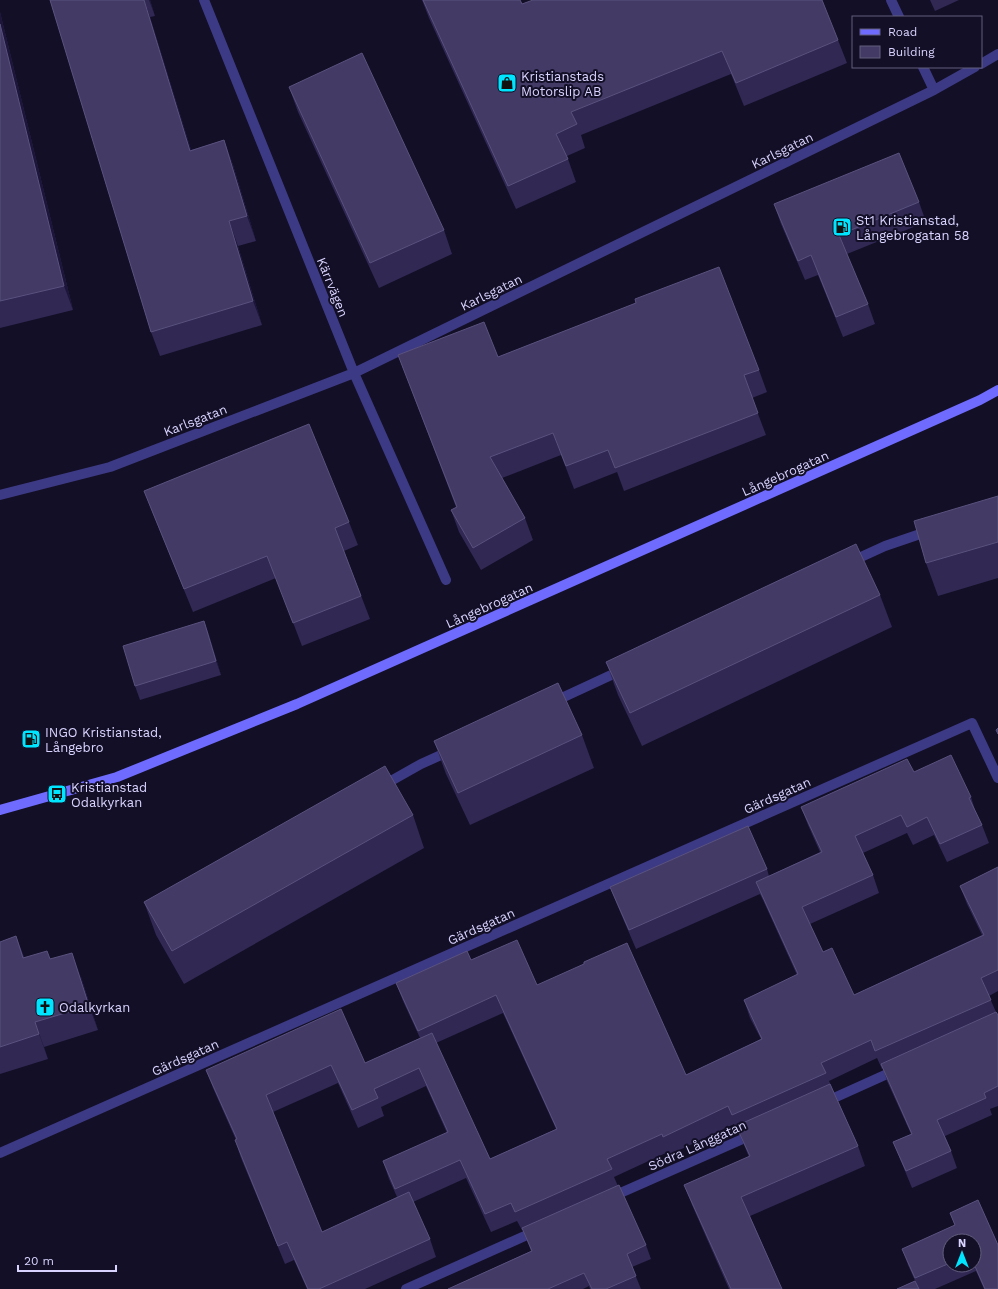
<svg xmlns="http://www.w3.org/2000/svg" width="998" height="1289" font-family="'Work Sans',sans-serif">
  <style>
    .lines { fill: none; stroke-linecap: round; stroke-linejoin: round }
    .minor { stroke: #3d3a85; stroke-width: 10 }
    .secondary { stroke: #6f6bff; stroke-width: 10 }
    .wall { fill: #312854; fill-rule: evenodd }
    .shaded-wall { fill: #1d163a }
    .building { fill: #433a66; stroke: #5a527e }
    .labels { text-anchor: middle; stroke-width: 4; stroke-linejoin: round; paint-order: stroke }
    .poi-label { font-size: 13px; fill: #d9d4ff; stroke: #130f26; text-anchor: start }
    .street-label { font-size: 13px; fill: #d9d4ff; stroke: #130f26 }
  </style>
  <rect width="100%" height="100%" fill="#130f26"/>
  <g class="lines">
    <path class="minor" d="M 204,0 L 354,373 L 446,580
      M 891,0 L 899,17
      M 981,64 L 998,54
      M 923,67 L 934,90
      M 0,495 L 110,467 L 354,373 L 934,90 L 975,67
      M 850,562 L 885,546 L 929,531
      M 553,702 L 622,670
      M 382,786 L 421,764 L 452,750
      M 825,1102 L 896,1070
      M 0,1153 L 972,723 L 998,778
      M 609,1198 L 754,1134
      M 406,1289 L 536,1231"/>
    <path class="secondary" d="M 0,810 L 117,777 L 297,704 L 980,400 L 998,390"/>
  </g>
  <path class="wall" d="M 50,0 L 150,0 L 155,16 L 150,17 L 191,150 L 224,140 L 233,165 L 256,241 L 238,246 L 262,325 L 160,356 L 151,332 Z
    M 422,0 L 520,0 L 522,4 L 838,40 L 847,63 L 744,106 L 731,74 L 581,135 L 585,148 L 567,156 L 576,182 L 516,209 L 429,18 Z
    M 930,0 L 959,0 L 935,11 Z
    M 0,12 L 73,310 L 0,328 Z
    M 289,87 L 444,230 L 452,254 L 379,288 L 298,112 Z
    M 919,202 L 926,222 L 847,254 L 868,304 L 875,324 L 843,337 L 818,275 L 805,280 L 781,224 L 774,204 Z
    M 398,355 L 498,357 L 759,370 L 767,392 L 752,398 L 766,435 L 624,491 L 617,472 L 574,489 L 561,455 L 502,478 L 525,518 L 533,540 L 481,570 L 459,532 L 451,510 L 456,507 Z
    M 144,491 L 349,522 L 358,545 L 344,551 L 370,619 L 302,646 L 276,578 L 193,612 L 153,514 Z
    M 998,496 L 998,578 L 938,596 L 926,563 Z
    M 880,595 L 892,627 L 642,746 L 618,695 L 606,662 Z
    M 204,621 L 209,635 L 221,675 L 140,700 L 135,686 Z
    M 582,735 L 594,768 L 470,825 L 446,774 L 434,741 Z
    M 914,772 L 971,797 L 975,810 L 982,825 L 989,843 L 947,862 L 934,835 L 913,845 L 907,833 L 863,853 L 873,875 L 879,893 L 810,924 L 823,952 L 854,995 L 982,935 L 967,904 L 960,886 L 998,867 L 998,991 L 989,996 L 996,1012 L 998,1015 L 998,1106 L 990,1109 L 992,1115 L 945,1136 L 951,1151 L 957,1168 L 912,1188 L 900,1159 L 893,1142 L 911,1134 L 887,1081 L 883,1068 L 882,1069 L 877,1058 L 829,1081 L 858,1146 L 865,1166 L 750,1216 L 782,1289 L 729,1289 L 692,1205 L 684,1185 L 749,1157 L 739,1133 L 738,1133 L 734,1124 L 669,1155 L 668,1152 L 614,1177 L 618,1186 L 646,1245 L 651,1259 L 632,1267 L 641,1289 L 590,1289 L 589,1286 L 583,1289 L 448,1289 L 531,1251 L 523,1230 L 522,1230 L 517,1221 L 491,1232 L 466,1178 L 413,1202 L 430,1239 L 436,1257 L 365,1289 L 307,1289 L 294,1260 L 285,1264 L 241,1158 L 235,1140 L 236,1140 L 213,1088 L 206,1070 L 365,1063 L 420,1038 L 403,1001 L 396,983 L 471,960 L 537,985 L 686,1075 L 761,1039 L 750,1018 L 744,1000 L 797,975 L 763,900 L 760,894 L 636,949 L 618,907 L 610,887 L 767,869 L 769,876 L 820,852 L 808,825 L 801,807 ZM 503,1013 L 556,1129 L 490,1159 L 436,1043 ZM 338,1083 L 358,1128 L 384,1116 L 381,1107 L 426,1086 L 447,1133 L 383,1161 L 389,1179 L 397,1197 L 322,1232 L 273,1112 Z
    M 413,815 L 424,848 L 184,984 L 156,935 L 144,902 Z
    M 16,936 L 24,957 L 50,959 L 81,977 L 98,1030 L 44,1047 L 48,1059 L 0,1074 L 0,942 Z
    M 978,1200 L 998,1245 L 998,1289 L 984,1289 L 976,1271 L 935,1289 L 897,1289 L 915,1281 L 917,1285 L 908,1265 L 902,1249 L 955,1226 L 950,1213 ZM 950,1241 L 974,1241 L 974,1265 L 950,1265 Z"/>
  <path class="shaded-wall" d="M 144,0 L 150,17 L 199,175 L 190,151 Z
    M 149,0 L 150,0 L 155,16 Z
    M 0,12 L 73,310 L 64,286 L 0,24 Z
    M 224,140 L 233,165 L 256,241 L 247,216 Z
    M 229,221 L 238,246 L 262,325 L 253,301 Z
    M 204,621 L 209,635 L 221,675 L 216,661 Z
    M 72,953 L 81,977 L 98,1030 L 89,1006 Z
    M 35,1022 L 44,1047 L 48,1059 L 39,1034 Z"/>
  <path class="building" d="M 50,0 L 144,0 L 190,151 L 224,140 L 247,216 L 229,221 L 253,301 L 151,332 Z
    M 423,0 L 520,0 L 522,4 L 533,0 L 822,0 L 838,40 L 736,83 L 722,51 L 571,112 L 577,124 L 556,134 L 568,159 L 508,186 Z
    M 0,24 L 64,286 L 0,301 Z
    M 362,53 L 444,230 L 370,263 L 289,87 Z
    M 899,153 L 919,202 L 839,235 L 868,304 L 836,317 L 811,255 L 798,261 L 774,204 Z
    M 719,267 L 759,370 L 744,375 L 758,413 L 615,468 L 608,450 L 566,466 L 553,433 L 490,457 L 525,518 L 473,548 L 451,510 L 457,507 L 398,355 L 484,322 L 498,357 L 636,303 L 635,299 Z
    M 309,424 L 349,522 L 335,528 L 361,596 L 293,623 L 267,556 L 184,589 L 144,491 Z
    M 998,496 L 998,542 L 926,563 L 914,521 Z
    M 856,544 L 880,595 L 630,713 L 606,662 Z
    M 204,621 L 216,661 L 135,686 L 123,646 Z
    M 558,683 L 582,735 L 458,793 L 434,741 Z
    M 998,728 L 998,734 L 996,730 Z
    M 951,755 L 971,797 L 969,798 L 982,825 L 940,844 L 927,817 L 907,827 L 901,815 L 855,836 L 873,875 L 802,907 L 823,952 L 832,948 L 854,995 L 984,935 L 960,886 L 998,867 L 998,970 L 981,978 L 991,1000 L 875,1051 L 871,1040 L 821,1063 L 826,1073 L 732,1115 L 728,1106 L 663,1137 L 662,1134 L 607,1159 L 612,1169 L 515,1212 L 511,1203 L 485,1214 L 460,1160 L 395,1189 L 383,1161 L 448,1132 L 419,1068 L 374,1089 L 378,1098 L 352,1110 L 331,1065 L 266,1095 L 322,1232 L 409,1192 L 430,1239 L 319,1289 L 308,1289 L 287,1242 L 278,1246 L 235,1140 L 237,1139 L 206,1070 L 341,1009 L 365,1063 L 432,1033 L 490,1159 L 557,1129 L 496,995 L 418,1031 L 396,983 L 467,951 L 471,960 L 517,940 L 537,985 L 584,964 L 584,962 L 627,943 L 686,1075 L 762,1039 L 744,1000 L 798,974 L 756,882 L 822,852 L 801,807 L 907,759 L 914,772 Z
    M 385,766 L 413,815 L 172,951 L 144,902 Z
    M 748,826 L 767,869 L 629,930 L 610,887 Z
    M 16,936 L 23,958 L 47,951 L 50,959 L 72,953 L 89,1006 L 35,1022 L 39,1034 L 0,1047 L 0,942 Z
    M 996,1012 L 998,1015 L 998,1086 L 984,1093 L 986,1098 L 937,1120 L 951,1151 L 906,1171 L 893,1142 L 912,1134 L 881,1064 Z
    M 830,1084 L 858,1146 L 741,1197 L 782,1289 L 731,1289 L 684,1185 L 750,1156 L 736,1126 Z
    M 619,1185 L 646,1245 L 627,1254 L 636,1276 L 606,1289 L 592,1289 L 584,1273 L 548,1289 L 448,1289 L 532,1251 L 522,1228 Z
    M 978,1200 L 998,1245 L 998,1289 L 985,1289 L 974,1264 L 974,1241 L 950,1241 L 950,1263 L 915,1278 L 902,1249 L 955,1225 L 950,1213 Z
    M 915,1281 L 919,1289 L 897,1289 Z"/>
  <defs>
    <g id="shop-square" transform="scale(1)"><rect x="-9" y="-9" width="18" height="18" rx="4" fill="#00e5ff" stroke="#130f26"/><path d="M-5-2.5h2.3a2.7 3.5 0 0 1 5.4 0H5L5.5 6h-11ZM-1.5-2.5h3a1.5 2.3 0 0 0-3 0Z" fill="#111"/></g>
    <g id="fuel-square" transform="scale(1)"><rect x="-9" y="-9" width="18" height="18" rx="4" fill="#00e5ff" stroke="#130f26"/><path d="M-5.5-6h7V0h2V4h1.3V-2.5L3-4.5l.8-.8L6-3V5H2.5V1h-1V6h-7ZM-4.2-4.7v3.2H.2V-4.7Z" fill="#111"/></g>
    <g id="bus-square" transform="scale(1)"><rect x="-9" y="-9" width="18" height="18" rx="4" fill="#00e5ff" stroke="#130f26"/><path d="M-5-6H5V4H4V6H2V4H-2V6H-4V4H-5ZM-3.5-4V0h7V-4ZM-3.5 1.2v1.5H-2V1.2ZM2 1.2v1.5H3.5V1.2Z" fill="#111"/></g>
    <g id="church-square" transform="scale(1)"><rect x="-9" y="-9" width="18" height="18" rx="4" fill="#00e5ff" stroke="#130f26"/><path d="M-1.2-6h2.4v3.5h3.3v2.4h-3.3V6h-2.4V-.1h-3.3v-2.4h3.3Z" fill="#111"/></g>
  </defs>
  <g fill-rule="evenodd">
    <use href="#shop-square" x="507" y="83"/>
    <use href="#fuel-square" x="842" y="227"/>
    <use href="#fuel-square" x="31" y="739"/>
    <use href="#bus-square" x="57" y="794"/>
    <use href="#church-square" x="45" y="1007"/>
  </g>
  <g class="labels">
    <g class="poi-label">
      <text x="521" y="81">Kristianstads<tspan x="521" dy="15">Motorslip AB</tspan></text>
      <text x="856" y="225">St1 Kristianstad,<tspan x="856" dy="15">Långebrogatan 58</tspan></text>
      <text x="45" y="737">INGO Kristianstad,<tspan x="45" dy="15">Långebro</tspan></text>
      <text x="71" y="792">Kristianstad<tspan x="71" dy="15">Odalkyrkan</tspan></text>
      <text x="59" y="1012">Odalkyrkan</text>
    </g>
    <g class="street-label">
      <text transform="translate(782 150) rotate(-26)" y="5">Karlsgatan</text>
      <text transform="translate(333 287) rotate(68)" y="5">Kärrvägen</text>
      <text transform="translate(491 292) rotate(-26)" y="5">Karlsgatan</text>
      <text transform="translate(195 420) rotate(-21)" y="5">Karlsgatan</text>
      <text transform="translate(785 473) rotate(-24)" y="5">Långebrogatan</text>
      <text transform="translate(489 605) rotate(-24)" y="5">Långebrogatan</text>
      <text transform="translate(777 795) rotate(-24)" y="5">Gärdsgatan</text>
      <text transform="translate(481 926) rotate(-24)" y="5">Gärdsgatan</text>
      <text transform="translate(185 1057) rotate(-24)" y="5">Gärdsgatan</text>
      <text transform="translate(697 1145) rotate(-24)" y="5">Södra Långgatan</text>
    </g>
  </g>
  <rect x="852" y="16" width="130" height="52" fill="#130f26" stroke="#625e7d"/>
  <rect x="860" y="29" width="20" height="6" fill="#6f6bff" stroke="#625e7d"/>
  <text x="888" y="36" font-size="12" fill="#d9d4ff">Road</text>
  <rect x="860" y="46" width="20" height="12" fill="#433a66" stroke="#625e7d"/>
  <text x="888" y="56" font-size="12" fill="#d9d4ff">Building</text>
  <g transform="translate(962 1253)"><circle r="19" fill="#130f26" stroke="#625e7d"/>
  <path d="M0-3L7 15L0 10L-7 15Z" fill="#00e5ff"/>
  <text y="-6" font-size="11" font-weight="bold" text-anchor="middle" fill="#d9d4ff">N</text>
  </g>
  <path d="M18 1265v6h98v-6" fill="none" stroke="#d9d4ff" stroke-width="2"/>
  <text x="24" y="1265" font-size="12" fill="#d9d4ff" stroke="#130f26" stroke-width="3" paint-order="stroke">20 m</text>
</svg>
